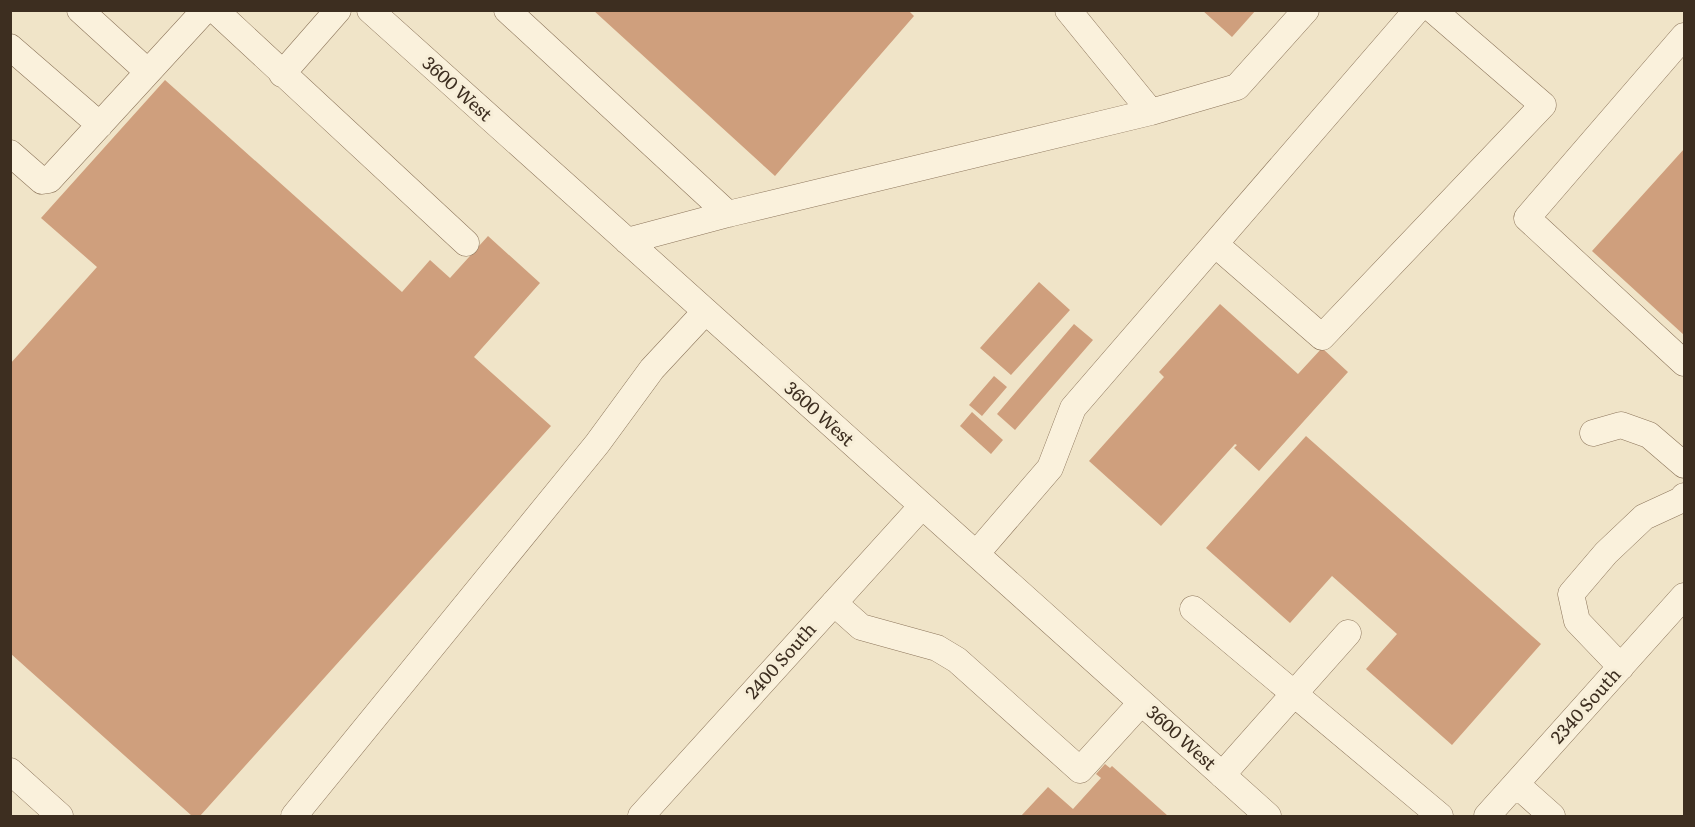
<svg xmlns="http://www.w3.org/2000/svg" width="1695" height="827" font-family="Literata,serif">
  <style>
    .building { fill: #cf9f7d }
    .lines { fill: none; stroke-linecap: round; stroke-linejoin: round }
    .minor-casing { stroke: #8d765c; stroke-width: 27 }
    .minor { stroke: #faf1dc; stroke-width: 26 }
    .labels { text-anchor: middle; stroke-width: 6; stroke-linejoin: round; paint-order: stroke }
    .street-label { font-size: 18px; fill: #3d2e20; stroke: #f7eed8 }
  </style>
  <rect width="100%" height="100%" fill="#f0e4c8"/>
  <path class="building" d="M 593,10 L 908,10 L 914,16 L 775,176 Z
    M 1202,10 L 1256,10 L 1232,37 Z
    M 165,80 L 402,292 L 430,260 L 450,278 L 488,236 L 540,283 L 474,357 L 551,426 L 200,816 L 192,816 L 10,653 L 10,364 L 97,267 L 41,218 Z
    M 1684,149 L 1684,335 L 1592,251 Z
    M 1039,282 L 1070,310 L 1011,375 L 980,348 Z
    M 1220,304 L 1298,374 L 1322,348 L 1348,372 L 1259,471 L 1234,448 L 1237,445 L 1235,444 L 1161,526 L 1089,461 L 1164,377 L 1159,372 Z
    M 1074,324 L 1093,340 L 1015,430 L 997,414 Z
    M 994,376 L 1007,387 L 982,416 L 969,405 Z
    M 972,412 L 1003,440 L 991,454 L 960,426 Z
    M 1306,436 L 1541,644 L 1452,745 L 1366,669 L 1397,634 L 1332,576 L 1290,623 L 1206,548 Z
    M 1105,764 L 1110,768 L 1112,766 L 1168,816 L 1021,816 L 1048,787 L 1073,809 L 1101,778 L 1096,774 Z"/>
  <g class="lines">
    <g class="minor-casing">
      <path id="minor" d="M 80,10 L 148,72
        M 215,10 L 466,243
        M 370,10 L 1268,816
        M 507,10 L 728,214
        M 1068,10 L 1151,112
        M 1684,36 L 1527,218 L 1684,363
        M 10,47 L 100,125
        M 282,74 L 338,10
        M 10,153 L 42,181 L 49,180 L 205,10
        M 627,241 L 728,214 L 1151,112 L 1237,87 L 1306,10
        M 1215,244 L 1322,337 L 1543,105 L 1433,10
        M 1593,433 L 1621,425 L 1649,435 L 1684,465
        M 976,554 L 1050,468 L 1073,408 L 1417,10
        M 834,603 L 861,627 L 937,648 L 957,660 L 1080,770 L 1141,703
        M 1193,609 L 1440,816
        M 1621,667 L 1577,621 L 1571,594 L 1606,553 L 1644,517 L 1681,500 L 1684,496
        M 10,771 L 60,816
        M 1222,775 L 1348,633
        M 1516,784 L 1552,816
        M 294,816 L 597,444 L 652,369 L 705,312
        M 641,816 L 922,506
        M 1487,816 L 1684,596"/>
    </g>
    <use href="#minor" class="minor"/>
  </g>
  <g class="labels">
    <g class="street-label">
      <text transform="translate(457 89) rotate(42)" y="6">3600 West</text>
      <text transform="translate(819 414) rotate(42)" y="6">3600 West</text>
      <text transform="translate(781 661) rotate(-48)" y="6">2400 South</text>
      <text transform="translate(1586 706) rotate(-48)" y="6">2340 South</text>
      <text transform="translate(1181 738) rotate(42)" y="6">3600 West</text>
    </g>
  </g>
  <rect width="1695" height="827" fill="none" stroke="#3d2e20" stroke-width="24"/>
</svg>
